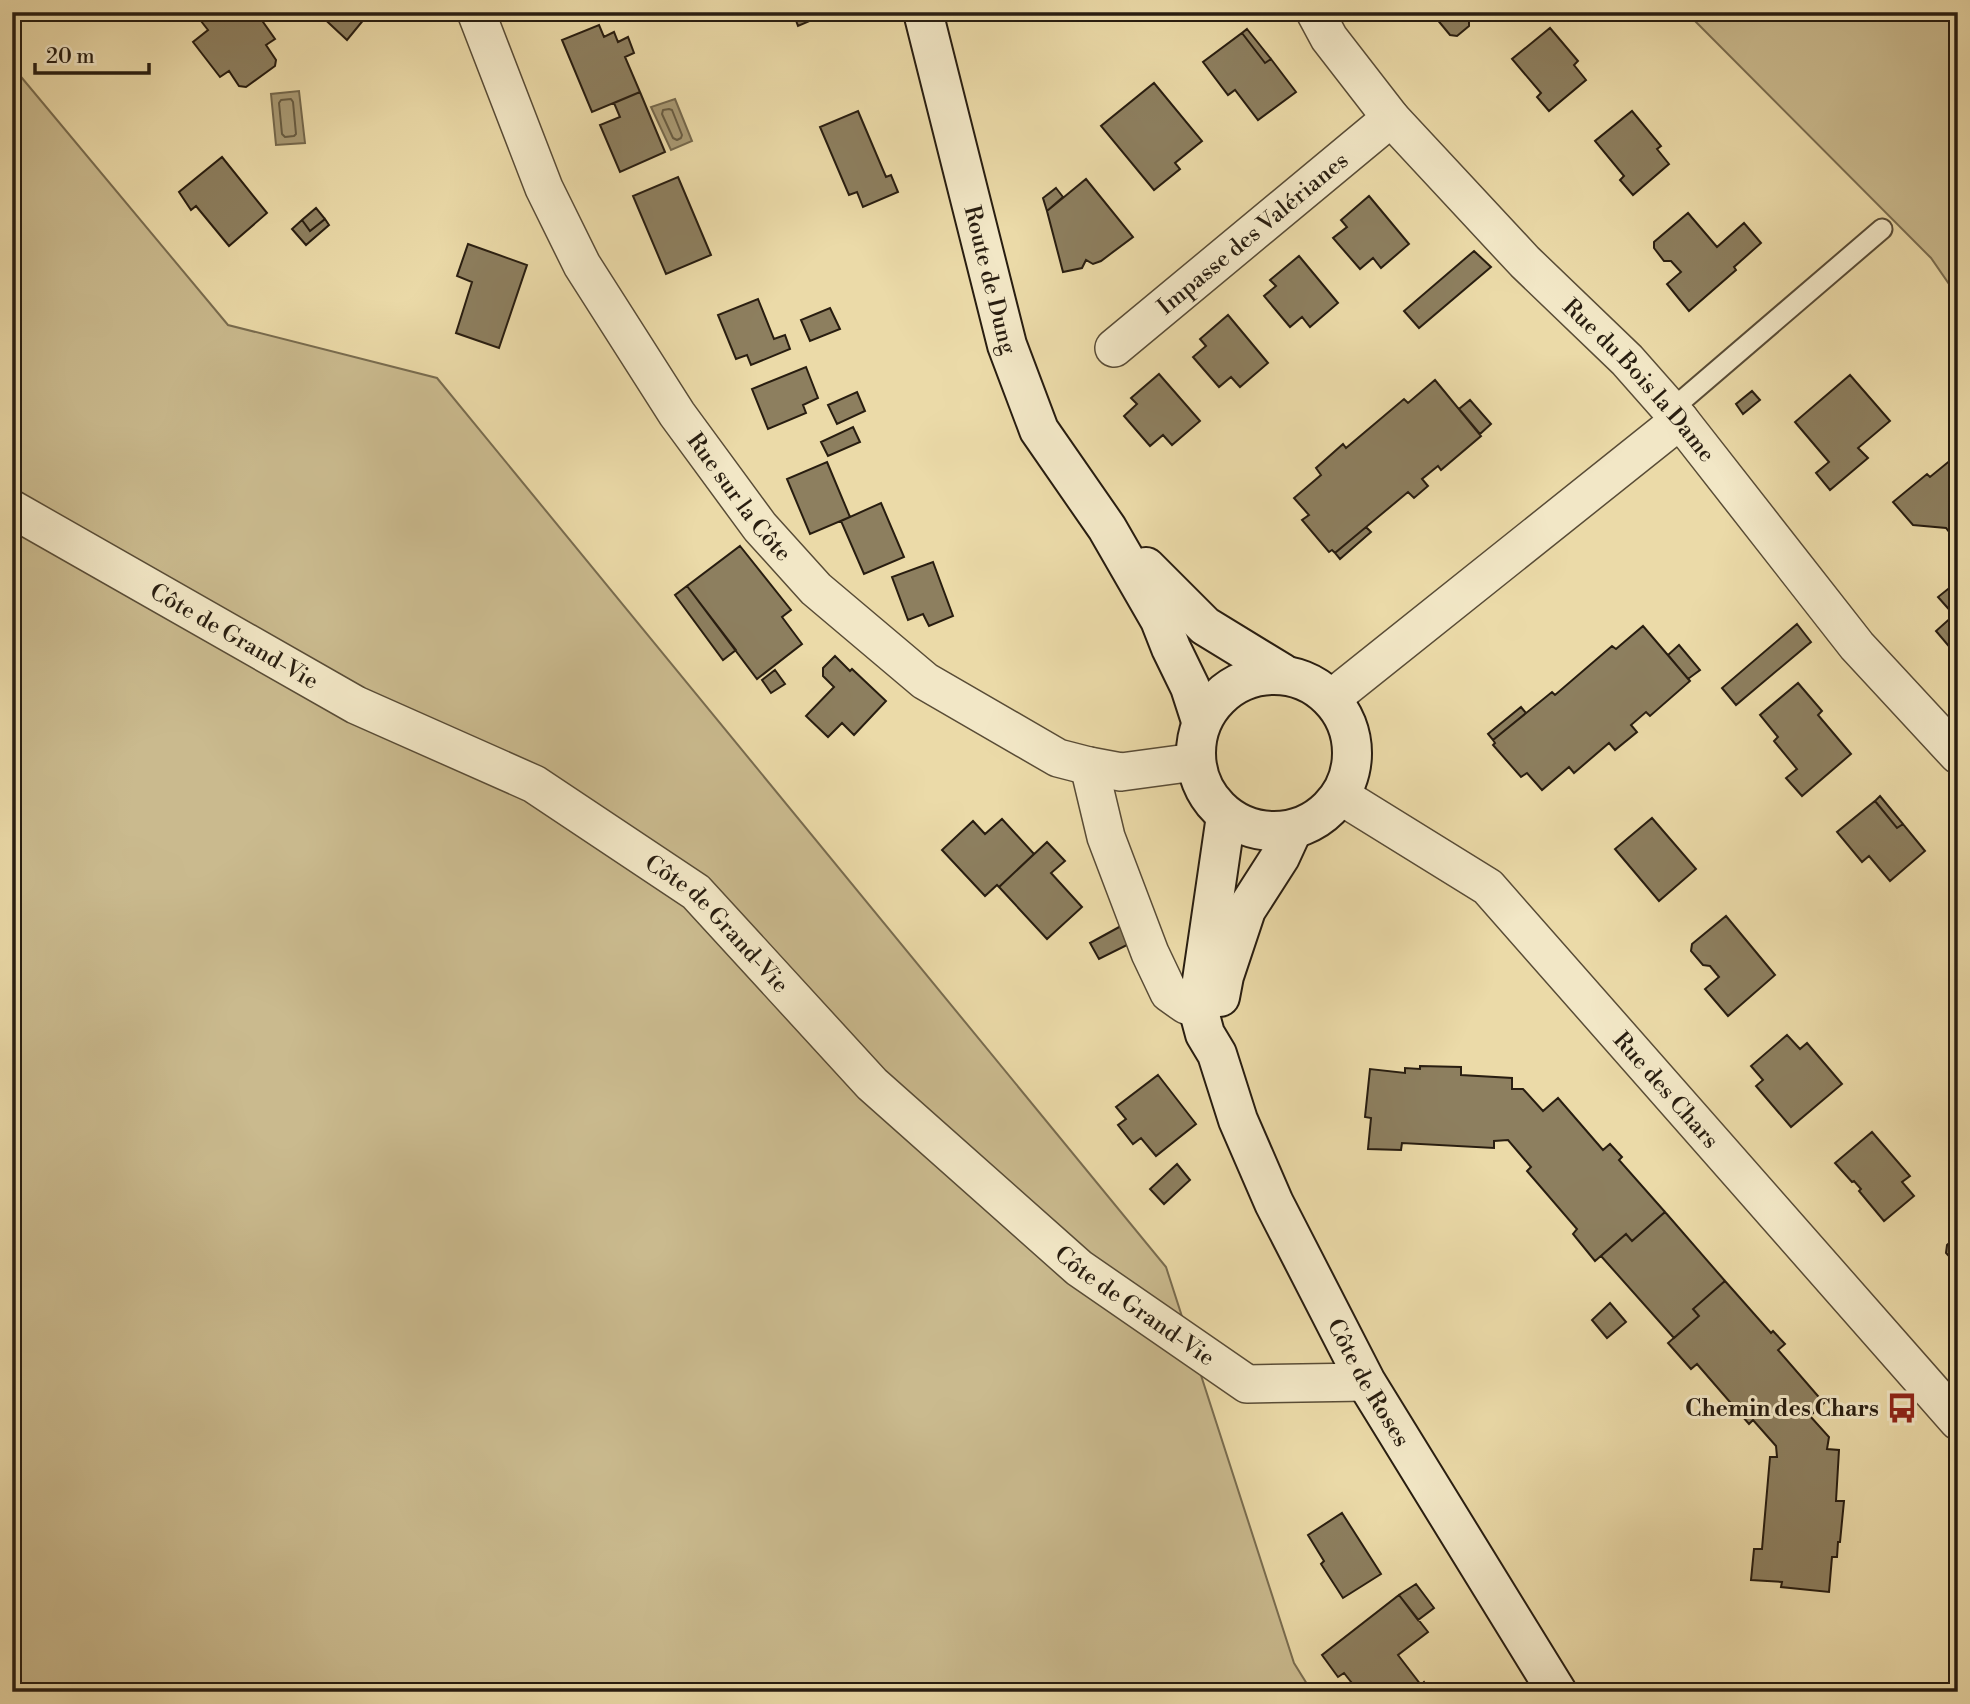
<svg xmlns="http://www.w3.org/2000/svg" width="1970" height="1704" font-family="'Libre Bodoni',serif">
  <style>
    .green { fill: #caba8e; stroke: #796c4f; stroke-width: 2 }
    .water { fill: #a99a74; stroke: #75684c; stroke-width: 2 }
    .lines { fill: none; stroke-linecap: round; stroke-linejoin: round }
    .shore { stroke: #685c42; stroke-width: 2 }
    .building { fill: #8d7f5f; stroke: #281d10; stroke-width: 2 }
    .lane-casing { stroke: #594c36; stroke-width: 23 }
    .street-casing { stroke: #594c36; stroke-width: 40 }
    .secondary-casing { stroke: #281d10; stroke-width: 42 }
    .lane { stroke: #f2e7c6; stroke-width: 19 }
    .street { stroke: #f2e7c6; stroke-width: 37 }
    .secondary { stroke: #f2e7c6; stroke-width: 38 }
    .labels { text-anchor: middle; stroke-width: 6; stroke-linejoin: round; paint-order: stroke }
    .street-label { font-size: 23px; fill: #281d10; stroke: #f2e7c6 }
    .poi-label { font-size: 23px; font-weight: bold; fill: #281d10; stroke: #f2e7c6; text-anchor: end }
  </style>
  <rect width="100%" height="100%" fill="#ebdaa8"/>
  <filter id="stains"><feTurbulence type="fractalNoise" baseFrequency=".00286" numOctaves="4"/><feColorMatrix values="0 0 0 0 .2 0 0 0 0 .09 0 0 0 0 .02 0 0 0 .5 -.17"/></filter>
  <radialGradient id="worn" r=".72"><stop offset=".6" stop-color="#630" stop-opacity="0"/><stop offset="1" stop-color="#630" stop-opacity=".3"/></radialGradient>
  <path class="green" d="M 1686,12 L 1958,12 L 1958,297 L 1931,258 Z
    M 12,66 L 228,325 L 437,378 L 1166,1267 L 1294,1663 L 1312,1692 L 12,1692 Z"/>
  <path class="water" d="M 299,91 L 305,143 L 276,145 L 271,94 Z
    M 675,99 L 692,141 L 671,150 L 651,107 Z"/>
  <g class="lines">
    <path class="shore" d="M 291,99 L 293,102 L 296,134 L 294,136 L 285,137 L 282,134 L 279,103 L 281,100 Z
      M 669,109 L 672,110 L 682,135 L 681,138 L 677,140 L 673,138 L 662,114 L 663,110 Z"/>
  </g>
  <path class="building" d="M 194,12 L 256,12 L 275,39 L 266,45 L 276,60 L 275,66 L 246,87 L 239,86 L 229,71 L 220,77 L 193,42 L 208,30 Z
    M 317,12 L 370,12 L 347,40 Z
    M 793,12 L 817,12 L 819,17 L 798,26 Z
    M 1431,12 L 1476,12 L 1469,18 L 1469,26 L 1457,36 L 1450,35 Z
    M 599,25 L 604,37 L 614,32 L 618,42 L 628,37 L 634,53 L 625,57 L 640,92 L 592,112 L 562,40 Z
    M 1550,28 L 1578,61 L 1574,65 L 1586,80 L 1549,111 L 1537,97 L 1541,93 L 1512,59 Z
    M 1247,29 L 1271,59 L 1265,63 L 1242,33 Z
    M 1242,33 L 1265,63 L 1271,59 L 1296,92 L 1258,120 L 1235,90 L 1228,95 L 1203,62 Z
    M 1154,83 L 1202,141 L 1175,163 L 1180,169 L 1154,190 L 1101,126 Z
    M 640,92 L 665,152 L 620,172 L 600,125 L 620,117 L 614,103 Z
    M 858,111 L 886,177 L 891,175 L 898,192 L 863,207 L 857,192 L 849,195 L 820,127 Z
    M 1632,111 L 1661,146 L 1657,149 L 1669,164 L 1633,195 L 1620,180 L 1624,176 L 1595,141 Z
    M 222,157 L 267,213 L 229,246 L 196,206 L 191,210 L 179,192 Z
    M 678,177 L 711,255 L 666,274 L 633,196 Z
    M 1086,179 L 1133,237 L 1101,261 L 1093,264 L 1086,260 L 1082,268 L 1063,272 L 1047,211 Z
    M 1056,188 L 1063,197 L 1047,211 L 1043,198 Z
    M 1369,196 L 1409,244 L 1381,268 L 1373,258 L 1360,269 L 1333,238 L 1347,227 L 1341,220 Z
    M 316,208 L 325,219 L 310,231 L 302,220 Z
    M 1688,213 L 1717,247 L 1744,223 L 1761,243 L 1734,267 L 1736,270 L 1689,311 L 1667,284 L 1681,272 L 1671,261 L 1664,261 L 1654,248 L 1654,242 Z
    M 325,219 L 329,225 L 306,245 L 292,229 L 302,220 L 310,231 Z
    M 468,244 L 527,265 L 499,348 L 456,333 L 472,282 L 457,276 Z
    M 1474,251 L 1491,267 L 1419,328 L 1404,311 Z
    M 1299,256 L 1338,303 L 1310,327 L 1302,317 L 1290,327 L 1264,296 L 1276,286 L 1270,280 Z
    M 758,299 L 774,339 L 785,335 L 790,349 L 751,365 L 747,355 L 736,359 L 718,315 Z
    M 830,308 L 840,329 L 810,341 L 801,320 Z
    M 1228,315 L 1268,363 L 1240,387 L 1231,377 L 1219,387 L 1193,357 L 1206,346 L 1200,339 Z
    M 806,367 L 818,398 L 803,405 L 806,413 L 768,429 L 752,389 Z
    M 1159,374 L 1200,421 L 1172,445 L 1163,435 L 1150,446 L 1124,416 L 1137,404 L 1131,398 Z
    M 1850,375 L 1890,421 L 1858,448 L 1868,458 L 1830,490 L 1816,473 L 1829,462 L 1795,422 Z
    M 1435,380 L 1481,436 L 1441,470 L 1438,466 L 1422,479 L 1428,486 L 1414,498 L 1408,492 L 1335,553 L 1332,550 L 1329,552 L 1302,520 L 1309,515 L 1294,498 L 1321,475 L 1316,468 L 1343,444 L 1346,448 L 1404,399 L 1408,403 Z
    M 1752,391 L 1760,400 L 1743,414 L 1736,404 Z
    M 857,392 L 865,411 L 837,424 L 828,405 Z
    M 1470,400 L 1491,424 L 1480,434 L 1459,409 Z
    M 853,427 L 860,442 L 828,456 L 821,442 Z
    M 1958,454 L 1958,527 L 1950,533 L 1946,528 L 1913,525 L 1893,502 L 1927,474 L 1930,477 Z
    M 827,462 L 850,517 L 810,534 L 787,479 Z
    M 881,503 L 904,557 L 864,574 L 841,521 Z
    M 1366,527 L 1371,532 L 1340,559 L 1335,553 Z
    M 740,546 L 791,610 L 782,617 L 802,644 L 757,679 L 687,586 Z
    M 933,562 L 953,616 L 929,626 L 923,614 L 908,620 L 892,577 Z
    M 1958,581 L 1958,649 L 1956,647 L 1952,650 L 1936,631 L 1954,615 L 1938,597 Z
    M 687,586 L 736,650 L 723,660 L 675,595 Z
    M 1797,624 L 1811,642 L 1736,705 L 1722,688 Z
    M 1643,626 L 1690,681 L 1650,716 L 1646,712 L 1631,725 L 1637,732 L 1615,750 L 1609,743 L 1574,773 L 1569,767 L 1542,790 L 1527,773 L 1521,777 L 1493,745 L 1495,743 L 1493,740 L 1552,692 L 1555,695 L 1612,646 L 1616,649 Z
    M 1679,645 L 1700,670 L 1688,679 L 1668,655 Z
    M 835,656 L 850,671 L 852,669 L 886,701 L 854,735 L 842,723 L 828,737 L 806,716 L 834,687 L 823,676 L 823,668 Z
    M 775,670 L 785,684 L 771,693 L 762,680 Z
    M 1798,683 L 1822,711 L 1818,715 L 1851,754 L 1802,796 L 1786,778 L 1797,769 L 1774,741 L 1778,737 L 1760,715 Z
    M 1521,707 L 1526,713 L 1493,740 L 1488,734 Z
    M 1880,796 L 1903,824 L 1897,828 L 1875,801 Z
    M 1875,801 L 1897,828 L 1903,824 L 1925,851 L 1890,881 L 1869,856 L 1862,862 L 1837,832 Z
    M 1652,818 L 1696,869 L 1659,901 L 1615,849 Z
    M 1002,819 L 1034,854 L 999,887 L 997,885 L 985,896 L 942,850 L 973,821 L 985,834 Z
    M 1047,842 L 1065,861 L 1051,873 L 1082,907 L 1047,939 L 999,887 Z
    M 1958,896 L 1958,924 L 1950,915 L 1949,904 Z
    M 1726,916 L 1775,975 L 1728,1016 L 1705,989 L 1719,977 L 1710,966 L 1703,965 L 1691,951 L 1692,944 Z
    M 1121,926 L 1129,944 L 1099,959 L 1090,943 Z
    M 1787,1035 L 1800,1049 L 1807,1043 L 1842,1084 L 1791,1127 L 1756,1086 L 1763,1080 L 1751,1066 Z
    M 1420,1066 L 1461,1067 L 1461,1075 L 1512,1078 L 1512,1089 L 1523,1089 L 1543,1111 L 1558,1098 L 1603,1150 L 1610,1144 L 1622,1157 L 1619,1160 L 1665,1212 L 1632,1241 L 1626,1234 L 1595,1261 L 1573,1234 L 1577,1229 L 1527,1171 L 1531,1167 L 1508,1140 L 1494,1141 L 1494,1148 L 1402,1143 L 1401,1150 L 1368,1149 L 1371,1118 L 1365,1117 L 1370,1069 L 1405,1073 L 1405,1068 L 1420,1069 Z
    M 1158,1075 L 1196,1124 L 1156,1156 L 1141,1138 L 1133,1144 L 1118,1125 L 1126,1119 L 1116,1107 Z
    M 1872,1132 L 1910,1176 L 1902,1182 L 1914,1196 L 1884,1221 L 1859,1191 L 1861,1189 L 1854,1181 L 1852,1182 L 1835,1163 Z
    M 1177,1164 L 1190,1180 L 1164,1204 L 1150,1189 Z
    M 1665,1212 L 1725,1281 L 1693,1309 L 1699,1316 L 1674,1338 L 1601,1256 L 1626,1234 L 1632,1241 Z
    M 1958,1235 L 1958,1266 L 1946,1253 L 1947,1245 Z
    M 1725,1281 L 1771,1333 L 1773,1331 L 1785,1344 L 1778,1350 L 1824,1403 L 1810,1416 L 1829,1437 L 1827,1449 L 1839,1450 L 1836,1501 L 1844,1501 L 1840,1542 L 1838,1542 L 1837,1557 L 1832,1557 L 1829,1592 L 1781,1587 L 1782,1582 L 1751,1580 L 1754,1549 L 1762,1549 L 1770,1457 L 1777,1457 L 1776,1446 L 1753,1420 L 1749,1424 L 1697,1364 L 1691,1369 L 1668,1343 L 1699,1316 L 1693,1309 Z
    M 1610,1303 L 1626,1322 L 1607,1338 L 1592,1320 Z
    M 1342,1513 L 1381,1574 L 1343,1598 L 1321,1564 L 1324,1561 L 1308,1535 Z
    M 1416,1584 L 1434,1608 L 1418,1620 L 1399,1595 Z
    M 1399,1595 L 1428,1632 L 1398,1655 L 1421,1685 L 1424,1682 L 1431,1692 L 1359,1692 L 1344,1673 L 1338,1677 L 1322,1655 Z"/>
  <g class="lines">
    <g class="lane-casing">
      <path id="lane" d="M 1671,410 L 1882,229"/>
    </g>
    <g class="street-casing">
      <g id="street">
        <path id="s1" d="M 476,12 L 544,188 L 582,265 L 677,414 L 760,527 L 816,589 L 925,681 L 1058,758 L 1089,766 L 1121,772 L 1195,762"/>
        <path id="s2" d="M 1315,12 L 1329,38 L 1391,118 L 1525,262 L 1627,360 L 1680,420 L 1857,646 L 1958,755"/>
        <path id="s3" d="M 1114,348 L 1391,118"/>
        <path id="s4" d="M 12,509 L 356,705 L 534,784 L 696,892 L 872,1084 L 1079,1268 L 1247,1384 L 1366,1382"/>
        <path d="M 1332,698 L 1680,420"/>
        <path d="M 1089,766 L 1106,837 L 1150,953 L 1169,993 L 1186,1005 L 1198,1008"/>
        <path id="s5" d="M 1341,796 L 1488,887 L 1958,1421"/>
      </g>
    </g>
    <g class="secondary-casing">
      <g id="secondary">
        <path id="s6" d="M 923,12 L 1007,345 L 1039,430 L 1107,528 L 1160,620 L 1171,648 L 1190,687 L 1201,721"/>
        <path d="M 1146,567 L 1205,626 L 1282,673"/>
        <circle cx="1274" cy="753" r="78"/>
        <path id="s7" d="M 1226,816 L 1198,1008 L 1205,1034 L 1217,1054 L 1238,1120 L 1274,1203 L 1366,1382 L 1557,1692"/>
        <path d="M 1220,997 L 1224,976 L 1246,910 L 1280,857 L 1292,831"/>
      </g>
    </g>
    <use href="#lane" class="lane"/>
    <use href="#street" class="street"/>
    <use href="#secondary" class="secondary"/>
  </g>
  <defs>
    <g id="bus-bare" transform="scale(2.415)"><path d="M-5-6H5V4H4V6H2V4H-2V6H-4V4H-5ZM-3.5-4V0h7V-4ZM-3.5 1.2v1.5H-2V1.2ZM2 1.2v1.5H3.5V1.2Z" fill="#8f2418" stroke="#f2e7c6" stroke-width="2.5" paint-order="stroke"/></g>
  </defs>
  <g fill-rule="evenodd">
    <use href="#bus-bare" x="1902" y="1408"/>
  </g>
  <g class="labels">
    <g class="street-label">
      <text dy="8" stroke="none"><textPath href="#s3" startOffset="180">Impasse des Valérianes</textPath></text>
      <text dy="8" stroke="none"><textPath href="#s6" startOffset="276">Route de Dung</textPath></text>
      <text dy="8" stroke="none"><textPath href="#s2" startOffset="492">Rue du Bois la Dame</textPath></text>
      <text dy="8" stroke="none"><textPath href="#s1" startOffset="555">Rue sur la Côte</textPath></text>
      <text dy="8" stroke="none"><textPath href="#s4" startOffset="256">Côte de Grand-Vie</textPath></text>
      <text dy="8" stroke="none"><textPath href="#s4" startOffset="822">Côte de Grand-Vie</textPath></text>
      <text dy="8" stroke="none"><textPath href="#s5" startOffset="443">Rue des Chars</textPath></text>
      <text dy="8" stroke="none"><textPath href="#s4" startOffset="1390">Côte de Grand-Vie</textPath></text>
      <text dy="8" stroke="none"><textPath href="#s7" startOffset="607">Côte de Roses</textPath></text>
    </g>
    <g class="poi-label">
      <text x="1879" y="1416">Chemin des Chars</text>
    </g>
  </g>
  <rect width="1970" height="1704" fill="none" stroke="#ebdaa8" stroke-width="42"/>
  <rect x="14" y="14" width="1942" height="1676" fill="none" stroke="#281d10" stroke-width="3.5"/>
  <rect x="21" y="21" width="1928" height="1662" fill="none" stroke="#281d10" stroke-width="2"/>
  <path d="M35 63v10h114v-10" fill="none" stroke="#281d10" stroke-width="3.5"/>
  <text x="46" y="63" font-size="21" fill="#281d10" stroke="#f2e7c6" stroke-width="5" paint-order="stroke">20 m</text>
  <rect width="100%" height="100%" filter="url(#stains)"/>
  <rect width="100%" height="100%" fill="url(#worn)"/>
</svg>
